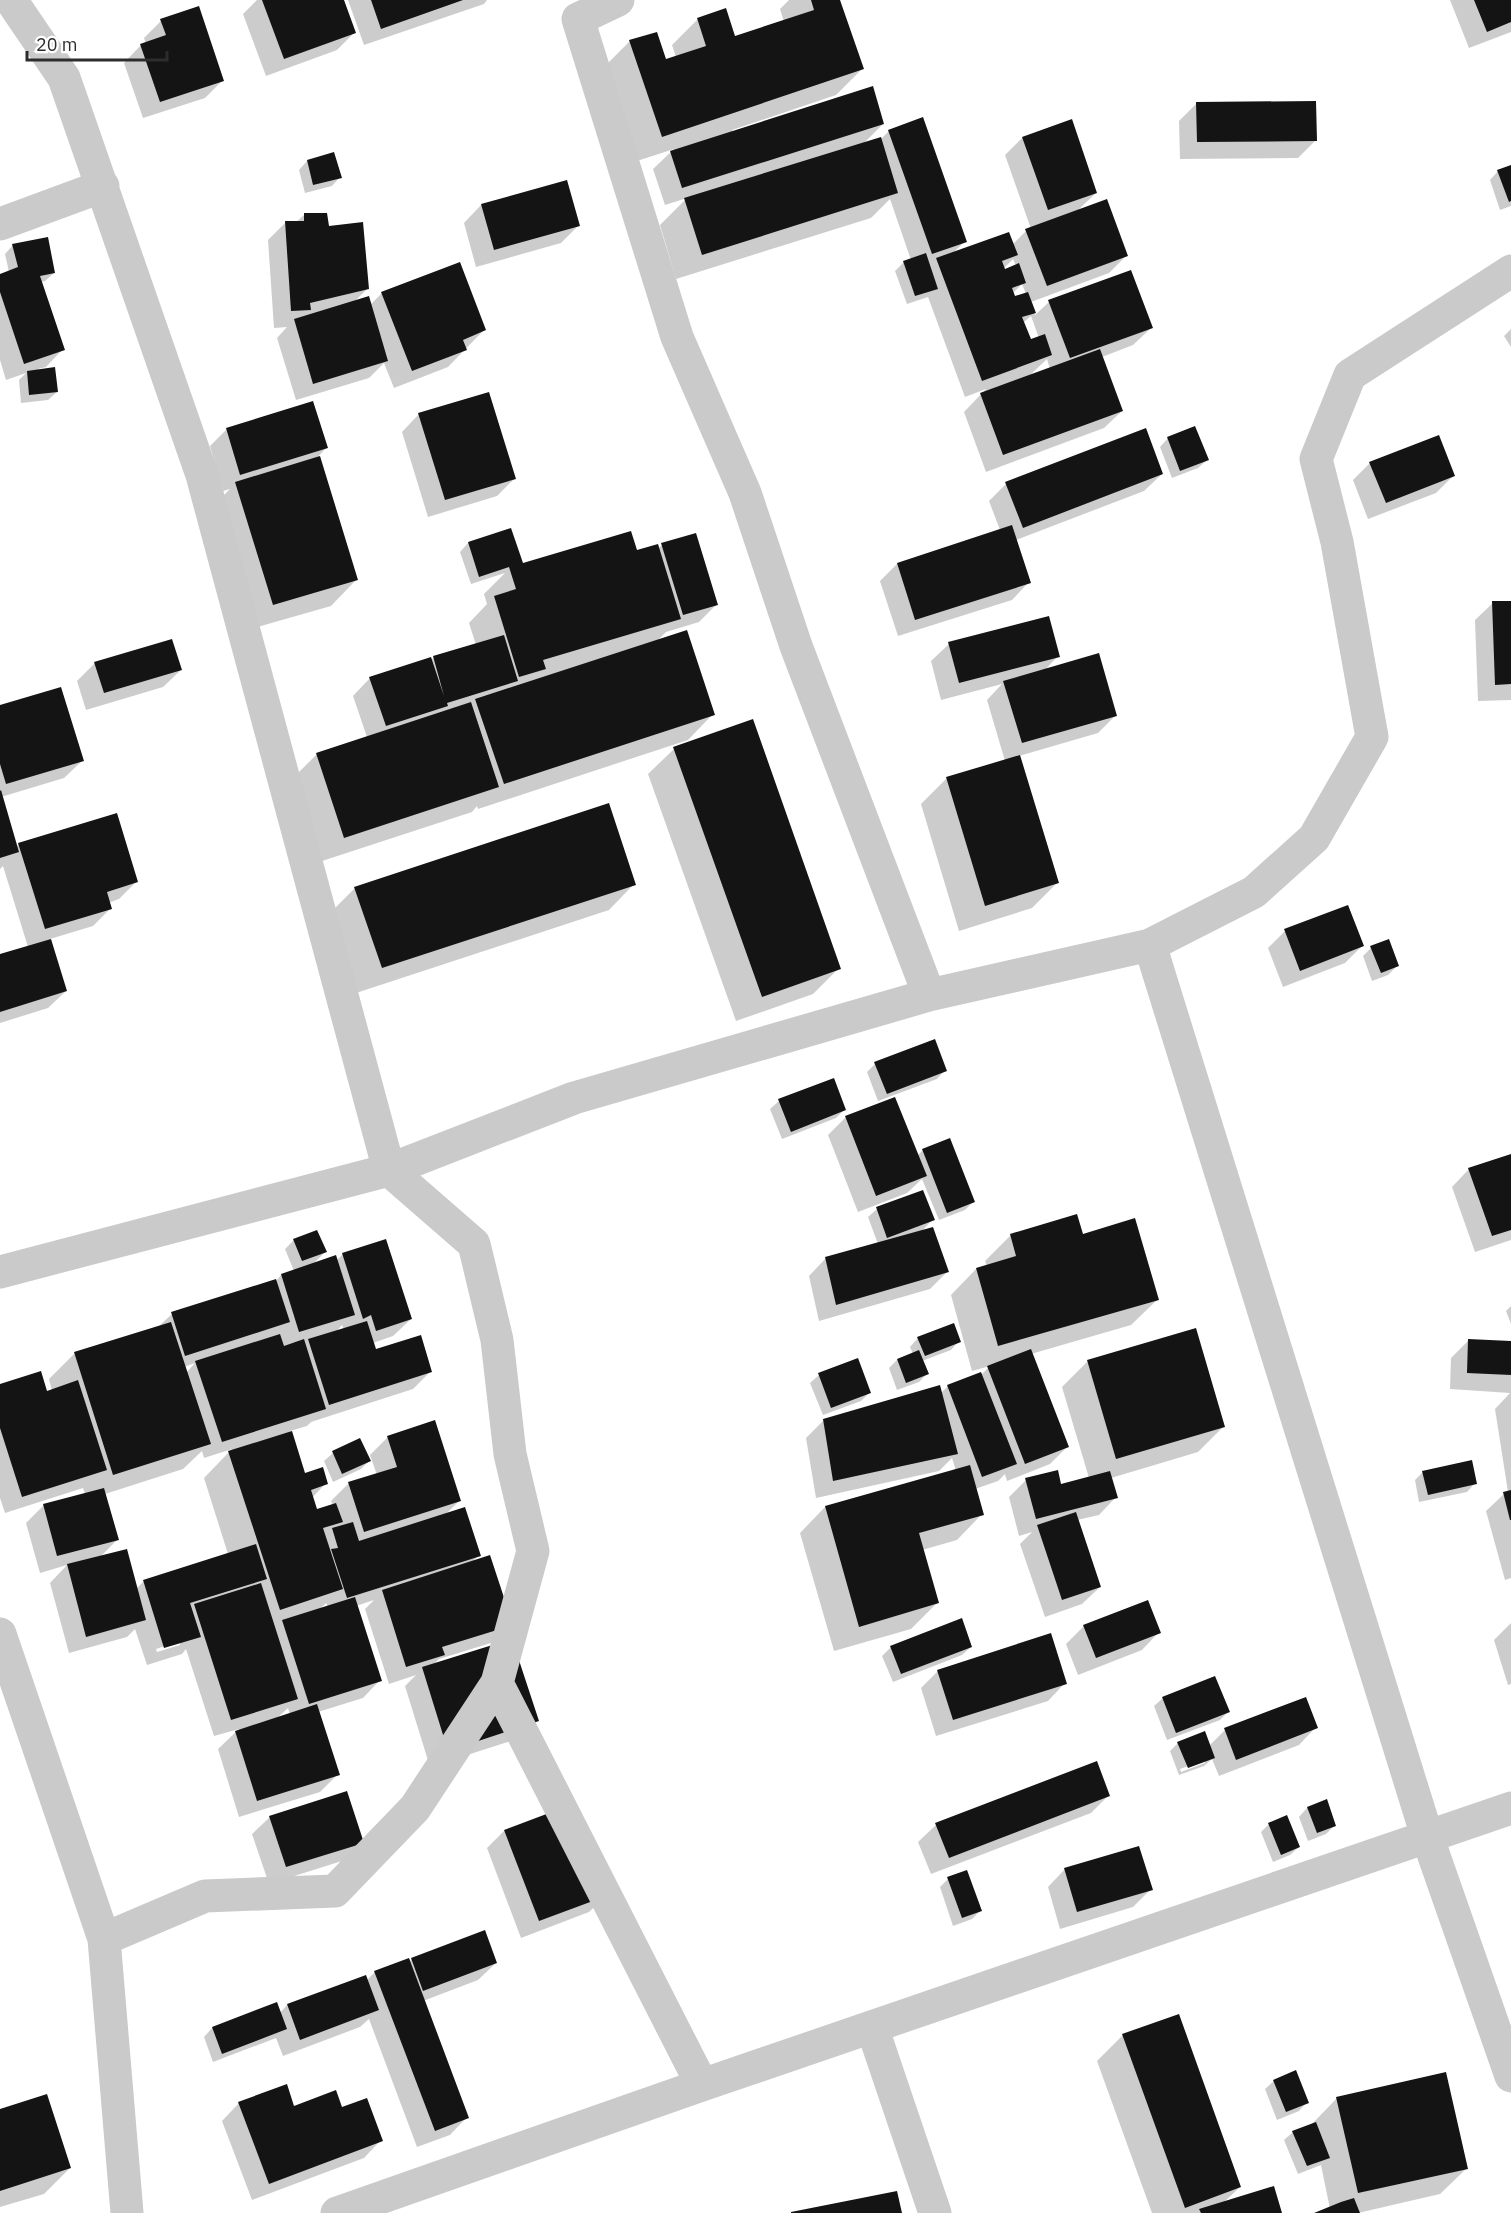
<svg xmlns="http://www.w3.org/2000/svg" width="1511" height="2213" font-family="'IBM Plex Sans',sans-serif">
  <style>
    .shadow { fill: #0003; fill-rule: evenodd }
    .building { fill: #141414 }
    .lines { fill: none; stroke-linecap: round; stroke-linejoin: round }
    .minor { stroke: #cacaca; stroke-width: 33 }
  </style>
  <rect width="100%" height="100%" fill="#fff"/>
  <path class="shadow" d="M 257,0 L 342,0 L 354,33 L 337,50 L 266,76 L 243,14 Z
    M 348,0 L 487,0 L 484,4 L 364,45 Z
    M 789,0 L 839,0 L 862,69 L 836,95 L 732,130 L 733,132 L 883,124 L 862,145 L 881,139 L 889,131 L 965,241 L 953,253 L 1013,244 L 1026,231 L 1031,229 L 1005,155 L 1022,138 L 1096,193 L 1076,212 L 1126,256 L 1109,273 L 1031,302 L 1035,315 L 1049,302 L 1151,328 L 1133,345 L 1102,357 L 1122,411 L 1104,428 L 986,472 L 964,412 L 986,389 L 965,397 L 928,297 L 907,304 L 895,271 L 904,262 L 911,260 L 890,199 L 871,218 L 676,279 L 660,225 L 687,198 L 665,205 L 653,169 L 674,149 L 637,161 L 604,67 L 630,41 L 665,61 L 676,57 L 672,45 L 697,20 L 725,10 L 734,38 L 784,22 L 780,9 ZM 1013,259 L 1016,266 L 1000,272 ZM 1022,284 L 1026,294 L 1014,298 L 1012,294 ZM 1031,316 L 1039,338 L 1030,341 L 1023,323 ZM 1047,359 L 1050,369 L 1028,377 Z
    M 1450,0 L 1511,0 L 1511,32 L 1469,48 Z
    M 161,21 L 222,81 L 205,98 L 143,118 L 124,63 L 141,45 L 146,44 L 144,38 Z
    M 1197,103 L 1315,141 L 1298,158 L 1180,159 L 1179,121 Z
    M 307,161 L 340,177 L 332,186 L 305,193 L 299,170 Z
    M 1511,167 L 1511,206 L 1500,210 L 1490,180 L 1498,171 Z
    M 566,182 L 578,226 L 561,243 L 476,267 L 464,223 L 481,205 Z
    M 304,215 L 327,228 L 368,288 L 353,303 L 370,305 L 382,293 L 484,330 L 448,367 L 394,388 L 384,363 L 369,378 L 296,400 L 277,338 L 287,327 L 274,328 L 268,240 L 286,222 L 296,222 Z
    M 13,245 L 54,273 L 45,281 L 41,282 L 63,349 L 46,367 L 38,369 L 57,392 L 48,400 L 21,403 L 19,380 L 26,373 L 6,380 L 0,360 L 0,275 L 9,272 L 5,254 Z
    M 1511,329 L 1511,347 L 1504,336 Z
    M 419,414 L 514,479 L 497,496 L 428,517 L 402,432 Z
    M 227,429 L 326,448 L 315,460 L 356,580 L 331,606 L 247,630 L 210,509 L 230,489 L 223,491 L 210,446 Z
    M 1168,438 L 1207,460 L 1198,468 L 1172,478 L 1160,447 Z
    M 1370,463 L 1454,475 L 1436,493 L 1368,519 L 1353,480 Z
    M 1162,474 L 1144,491 L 1016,540 L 1029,582 L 1012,600 L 898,636 L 880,581 L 897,564 L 1000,530 L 989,501 L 1006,484 Z
    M 510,530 L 517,567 L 636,552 L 658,549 L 662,545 L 716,605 L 699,622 L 666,632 L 656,642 L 713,714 L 688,740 L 478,809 L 477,806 L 472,812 L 319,862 L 291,780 L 317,754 L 367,737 L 353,696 L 370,678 L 476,645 L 469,623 L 487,604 L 484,594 L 505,573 L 471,584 L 460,552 L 468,543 Z
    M 1511,602 L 1511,700 L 1478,701 L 1475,620 L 1493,603 Z
    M 172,641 L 181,670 L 163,687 L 86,710 L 77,681 L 94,664 Z
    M 949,644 L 1058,656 L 1044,671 L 1116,715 L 1098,733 L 1019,756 L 1057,883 L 1032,908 L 959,931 L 921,804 L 946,779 L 1005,761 L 987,700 L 1002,684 L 941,700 L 931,661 Z
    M 0,707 L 82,761 L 64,778 L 1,797 L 16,847 L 19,844 L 136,882 L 119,899 L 108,903 L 110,909 L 93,926 L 50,939 L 66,991 L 48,1008 L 0,1023 L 0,955 L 28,947 L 3,866 L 0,869 Z
    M 674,749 L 839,968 L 813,994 L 736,1021 L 648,774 Z
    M 634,884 L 609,910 L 356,993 L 329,914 L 355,888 Z
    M 1285,931 L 1362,946 L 1345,963 L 1283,987 L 1268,948 Z
    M 1371,948 L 1397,966 L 1388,975 L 1372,981 L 1363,956 Z
    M 875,1064 L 945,1070 L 937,1079 L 878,1101 L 867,1072 Z
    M 894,1099 L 917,1156 L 923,1150 L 973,1202 L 965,1210 L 939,1220 L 922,1179 L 907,1193 L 858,1212 L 828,1135 L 845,1118 Z
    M 779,1101 L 844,1110 L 836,1118 L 782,1139 L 770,1109 Z
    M 1511,1155 L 1511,1240 L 1475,1252 L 1452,1187 L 1469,1169 Z
    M 877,1209 L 933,1219 L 921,1232 L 947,1272 L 930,1289 L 819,1321 L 809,1276 L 826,1258 L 878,1244 L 868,1217 Z
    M 1011,1235 L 1082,1235 L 1157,1300 L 1131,1325 L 1031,1354 L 1067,1447 L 1050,1464 L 1007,1481 L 1005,1474 L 998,1481 L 975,1489 L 982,1514 L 957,1540 L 922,1550 L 937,1603 L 911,1629 L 834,1651 L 800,1533 L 825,1507 L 956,1471 L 952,1458 L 939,1471 L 816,1498 L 806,1438 L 824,1420 L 941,1393 L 948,1386 L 981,1375 L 990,1366 L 972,1371 L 951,1295 L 976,1269 L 987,1266 L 985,1261 Z
    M 294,1240 L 325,1252 L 312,1265 L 336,1261 L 343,1254 L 411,1319 L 393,1336 L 373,1343 L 375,1351 L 431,1371 L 413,1389 L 311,1422 L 307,1426 L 290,1431 L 304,1475 L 326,1483 L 312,1498 L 316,1511 L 333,1506 L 331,1501 L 349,1483 L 377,1475 L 370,1455 L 388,1437 L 460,1500 L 445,1515 L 479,1555 L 471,1563 L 512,1625 L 494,1642 L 439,1659 L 433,1665 L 537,1721 L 520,1738 L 430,1767 L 405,1686 L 416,1675 L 389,1684 L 365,1609 L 374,1600 L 356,1606 L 380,1680 L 363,1698 L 318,1712 L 338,1774 L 320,1792 L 239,1817 L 218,1749 L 239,1729 L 214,1736 L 186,1649 L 182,1654 L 147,1665 L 135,1629 L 127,1637 L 69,1653 L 50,1583 L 67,1565 L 40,1573 L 26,1523 L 44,1505 L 85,1494 L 83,1488 L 5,1513 L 0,1498 L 0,1385 L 46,1393 L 52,1391 L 49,1379 L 74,1354 L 158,1327 L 172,1314 L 276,1281 L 281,1275 L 294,1271 L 285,1249 ZM 342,1325 L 344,1330 L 335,1333 ZM 195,1363 L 186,1373 L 184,1367 ZM 232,1449 L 204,1478 L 228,1554 L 143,1582 L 136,1589 L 100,1557 L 117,1540 L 105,1494 L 183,1469 L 202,1451 L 204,1458 ZM 326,1603 L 328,1607 L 319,1610 ZM 180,1641 L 180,1645 L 157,1652 L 156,1649 ZM 288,1708 L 290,1715 L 276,1719 Z
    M 1511,1306 L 1511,1324 L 1506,1311 Z
    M 918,1338 L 959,1341 L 951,1350 L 922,1361 L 927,1374 L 919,1382 L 897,1390 L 889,1368 L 897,1360 L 913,1354 L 910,1347 Z
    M 1469,1340 L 1511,1342 L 1511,1578 L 1505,1580 L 1486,1511 L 1504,1494 L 1508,1492 L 1495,1409 L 1510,1393 L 1450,1389 L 1451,1358 Z
    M 857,1360 L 870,1392 L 861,1401 L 823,1415 L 810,1383 L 819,1375 Z
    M 1087,1362 L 1224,1426 L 1198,1452 L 1111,1478 L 1116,1497 L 1099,1515 L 1077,1520 L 1100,1587 L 1082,1604 L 1045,1617 L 1020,1544 L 1032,1532 L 1019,1536 L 1009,1497 L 1026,1480 L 1060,1486 L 1089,1478 L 1062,1387 Z
    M 333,1453 L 369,1461 L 361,1469 L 333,1482 L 324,1461 Z
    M 1423,1472 L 1475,1483 L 1467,1492 L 1419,1502 L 1415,1480 Z
    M 1511,1623 L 1511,1684 L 1508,1685 L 1494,1640 Z
    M 1084,1626 L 1159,1632 L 1142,1650 L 1078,1675 L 1066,1644 Z
    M 891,1647 L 971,1647 L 962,1655 L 893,1682 L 882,1656 Z
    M 938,1671 L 1065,1683 L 1048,1701 L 936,1736 L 921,1688 Z
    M 1163,1698 L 1228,1712 L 1220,1720 L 1167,1740 L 1154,1706 Z
    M 1316,1727 L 1299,1745 L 1219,1776 L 1212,1759 L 1204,1766 L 1179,1775 L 1170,1751 L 1178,1743 L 1209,1746 L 1225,1730 ZM 1205,1760 L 1205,1763 L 1181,1772 L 1180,1769 Z
    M 1109,1795 L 1091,1813 L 931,1874 L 918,1842 L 936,1825 Z
    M 1326,1801 L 1335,1825 L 1326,1834 L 1308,1841 L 1299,1817 L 1307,1808 Z
    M 270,1817 L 362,1842 L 345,1860 L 269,1884 L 252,1834 Z
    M 1269,1824 L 1299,1847 L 1290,1855 L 1273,1862 L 1261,1832 Z
    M 504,1831 L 607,1895 L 589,1912 L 521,1938 L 487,1848 Z
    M 1065,1869 L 1151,1889 L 1133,1907 L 1060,1929 L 1048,1887 Z
    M 948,1879 L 980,1911 L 972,1919 L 953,1926 L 940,1887 Z
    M 412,1959 L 496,1963 L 478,1980 L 423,2001 L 467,2117 L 450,2135 L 417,2147 L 369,2019 L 360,2027 L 283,2056 L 276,2038 L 213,2062 L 204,2037 L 212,2028 L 276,2004 L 279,2014 L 287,2005 L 366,1981 L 375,1972 L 409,1962 Z
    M 1123,2035 L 1240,2187 L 1223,2203 L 1281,2213 L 1152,2213 L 1097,2061 Z
    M 1274,2081 L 1307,2102 L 1299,2111 L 1277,2120 L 1265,2089 Z
    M 1337,2098 L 1466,2169 L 1440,2194 L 1358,2213 L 1319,2213 L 1330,2209 L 1321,2165 L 1298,2174 L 1284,2140 L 1293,2132 L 1312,2124 Z
    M 239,2103 L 293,2108 L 381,2140 L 364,2158 L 252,2200 L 222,2121 Z
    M 0,2110 L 70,2168 L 44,2194 L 0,2207 Z"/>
  <path class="building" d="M 262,0 L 344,0 L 356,33 L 284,59 Z
    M 371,0 L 463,0 L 381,29 Z
    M 811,0 L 840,0 L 864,69 L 662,137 L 629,40 L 657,32 L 666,59 L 706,46 L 697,18 L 726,8 L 735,36 L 814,10 Z
    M 1474,0 L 1511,0 L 1511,22 L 1487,32 Z
    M 199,6 L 224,81 L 160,102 L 140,44 L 166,35 L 160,19 Z
    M 873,86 L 884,124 L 682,188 L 670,151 Z
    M 1316,101 L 1317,141 L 1197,142 L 1196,102 Z
    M 923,117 L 967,242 L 932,254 L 888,130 Z
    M 1072,119 L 1097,193 L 1048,210 L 1022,137 Z
    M 881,137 L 898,193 L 702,255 L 684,198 Z
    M 334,152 L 342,178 L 313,185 L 307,160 Z
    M 1511,165 L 1511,201 L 1509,202 L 1497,170 Z
    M 567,180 L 580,226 L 494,250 L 481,204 Z
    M 1107,199 L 1128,256 L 1047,286 L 1025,229 Z
    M 304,213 L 327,213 L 329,226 L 363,222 L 369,289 L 310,303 L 311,310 L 291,311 L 285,221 L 304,221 Z
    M 1009,232 L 1018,255 L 1002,261 L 1005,269 L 1019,263 L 1026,283 L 1012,288 L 1015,296 L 1028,292 L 1036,313 L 1022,317 L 1031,339 L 1045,334 L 1052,355 L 982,381 L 936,258 Z
    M 48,237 L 55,273 L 40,276 L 65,350 L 24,364 L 0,292 L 0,274 L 18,267 L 12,244 Z
    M 926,253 L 938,289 L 915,296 L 903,261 Z
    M 460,262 L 486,330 L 463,340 L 467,350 L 412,371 L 381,292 Z
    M 1131,270 L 1153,328 L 1070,358 L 1048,300 Z
    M 369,296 L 388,361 L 313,384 L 294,319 Z
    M 1100,349 L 1123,411 L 1003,455 L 980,393 Z
    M 55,367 L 58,392 L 29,395 L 27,371 Z
    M 489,392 L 516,479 L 445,500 L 418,413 Z
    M 313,401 L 328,448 L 240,475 L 226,428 Z
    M 1195,426 L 1209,460 L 1180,471 L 1167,437 Z
    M 1146,428 L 1163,474 L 1023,528 L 1005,482 Z
    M 1439,435 L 1455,476 L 1386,503 L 1369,462 Z
    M 320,456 L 358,580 L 273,605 L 235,482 Z
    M 1012,525 L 1031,583 L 915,620 L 897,563 Z
    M 511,528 L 523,563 L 631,531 L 637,550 L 658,544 L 681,619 L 543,660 L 546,669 L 519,677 L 494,596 L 516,589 L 509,567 L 479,577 L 468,542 Z
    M 696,533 L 718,605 L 683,615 L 661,543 Z
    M 1492,601 L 1511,601 L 1511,684 L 1495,685 Z
    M 1049,616 L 1060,657 L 959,683 L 948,642 Z
    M 687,630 L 715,715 L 504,784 L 475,699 Z
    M 504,635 L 518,681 L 447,703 L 448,706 L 386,726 L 369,677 L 431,657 L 444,696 L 433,656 Z
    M 172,639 L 182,670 L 104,693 L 94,662 Z
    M 1099,653 L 1117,716 L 1022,743 L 1003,681 Z
    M 61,687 L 84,761 L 6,784 L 0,764 L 0,705 Z
    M 471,702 L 499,787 L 344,838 L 316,753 Z
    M 753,719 L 841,969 L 762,997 L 673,747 Z
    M 1020,755 L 1059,883 L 985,906 L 946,777 Z
    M 1,790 L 19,852 L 0,858 L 0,791 Z
    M 609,803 L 636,885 L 382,968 L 354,887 Z
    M 117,813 L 138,882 L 107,892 L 112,909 L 45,929 L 18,843 Z
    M 1348,905 L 1364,946 L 1300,971 L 1284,929 Z
    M 51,939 L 67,991 L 0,1012 L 0,954 Z
    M 1389,939 L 1399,966 L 1381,973 L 1370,946 Z
    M 935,1039 L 947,1071 L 887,1094 L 874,1062 Z
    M 834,1078 L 846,1110 L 791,1132 L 778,1099 Z
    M 895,1097 L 927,1176 L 876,1196 L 845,1116 Z
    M 950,1138 L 975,1202 L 947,1213 L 922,1149 Z
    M 1511,1154 L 1511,1230 L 1492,1236 L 1468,1168 Z
    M 923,1190 L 935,1220 L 887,1238 L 876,1207 Z
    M 1077,1214 L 1083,1234 L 1135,1218 L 1159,1300 L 998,1346 L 976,1268 L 1016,1256 L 1010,1234 Z
    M 933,1227 L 949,1272 L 836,1305 L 825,1257 Z
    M 317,1230 L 327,1252 L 302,1261 L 293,1239 Z
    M 386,1239 L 412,1319 L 376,1331 L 371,1315 L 363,1319 L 342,1253 Z
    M 336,1255 L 355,1315 L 299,1332 L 281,1274 Z
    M 276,1279 L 290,1322 L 185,1356 L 171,1312 Z
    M 367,1321 L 376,1349 L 421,1335 L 432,1372 L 329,1405 L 308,1339 Z
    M 171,1322 L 211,1444 L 113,1475 L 74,1352 Z
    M 954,1323 L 961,1342 L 925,1356 L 917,1337 Z
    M 1196,1328 L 1225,1427 L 1116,1459 L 1087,1360 Z
    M 280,1334 L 284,1346 L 304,1339 L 326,1409 L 222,1442 L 195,1361 Z
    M 1468,1339 L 1511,1341 L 1511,1375 L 1467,1373 Z
    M 1031,1349 L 1069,1447 L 1025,1464 L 987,1366 Z
    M 919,1350 L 929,1374 L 906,1383 L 897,1359 Z
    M 858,1358 L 871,1393 L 831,1408 L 818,1373 Z
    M 41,1371 L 47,1391 L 78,1380 L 107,1470 L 22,1497 L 0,1428 L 0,1384 Z
    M 981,1372 L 1017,1464 L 982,1477 L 947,1385 Z
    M 940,1385 L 958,1454 L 833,1481 L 823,1419 Z
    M 435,1420 L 461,1501 L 364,1532 L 348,1482 L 397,1467 L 387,1436 Z
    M 292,1431 L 305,1473 L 323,1467 L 328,1484 L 311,1490 L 317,1509 L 336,1503 L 343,1522 L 323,1528 L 343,1589 L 280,1610 L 228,1451 Z
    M 360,1438 L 371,1461 L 342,1474 L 332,1451 Z
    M 1472,1460 L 1477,1484 L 1428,1495 L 1422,1471 Z
    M 970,1465 L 984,1515 L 919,1533 L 939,1603 L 859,1627 L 825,1506 Z
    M 1058,1470 L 1061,1484 L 1110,1471 L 1118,1498 L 1036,1519 L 1025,1478 Z
    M 104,1488 L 119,1540 L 57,1556 L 43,1504 Z
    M 1511,1490 L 1511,1520 L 1510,1520 L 1503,1492 Z
    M 465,1507 L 481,1556 L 347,1598 L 331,1549 L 338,1548 L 332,1528 L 353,1522 L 359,1541 Z
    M 1076,1512 L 1101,1587 L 1062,1600 L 1037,1525 Z
    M 256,1544 L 267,1579 L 190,1603 L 201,1637 L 164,1648 L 143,1580 Z
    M 127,1549 L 146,1620 L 86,1637 L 67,1564 Z
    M 490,1555 L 513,1625 L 442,1647 L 445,1655 L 406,1667 L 382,1590 Z
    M 261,1583 L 298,1699 L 231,1720 L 194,1604 Z
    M 355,1597 L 382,1681 L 309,1704 L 282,1620 Z
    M 1148,1600 L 1161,1633 L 1096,1658 L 1083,1625 Z
    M 962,1618 L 972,1647 L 901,1674 L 890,1646 Z
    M 1051,1633 L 1067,1684 L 953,1720 L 937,1670 Z
    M 512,1639 L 539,1721 L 448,1751 L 422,1667 Z
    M 1215,1676 L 1230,1712 L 1176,1733 L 1162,1697 Z
    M 1306,1697 L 1318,1728 L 1236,1760 L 1224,1728 Z
    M 317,1704 L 340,1775 L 257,1801 L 235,1731 Z
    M 1205,1731 L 1215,1758 L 1188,1768 L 1177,1742 Z
    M 1097,1761 L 1110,1796 L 949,1858 L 935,1823 Z
    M 347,1791 L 364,1843 L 286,1867 L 269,1816 Z
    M 1327,1799 L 1336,1826 L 1317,1833 L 1307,1807 Z
    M 573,1804 L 609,1895 L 539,1921 L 504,1830 Z
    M 1287,1815 L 1300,1847 L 1281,1855 L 1268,1823 Z
    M 1139,1846 L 1153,1890 L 1077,1912 L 1064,1868 Z
    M 967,1870 L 982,1911 L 962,1918 L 947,1877 Z
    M 485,1930 L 497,1963 L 423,1991 L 411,1958 Z
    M 409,1958 L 469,2118 L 435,2131 L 374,1971 Z
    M 366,1975 L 379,2010 L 300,2040 L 287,2004 Z
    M 277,2002 L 287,2029 L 222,2054 L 212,2027 Z
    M 1179,2014 L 1241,2187 L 1185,2208 L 1122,2034 Z
    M 1296,2070 L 1309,2103 L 1286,2112 L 1273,2080 Z
    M 1446,2072 L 1468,2169 L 1358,2193 L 1336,2097 Z
    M 287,2084 L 294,2106 L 336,2090 L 342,2107 L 367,2098 L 383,2141 L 269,2184 L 238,2102 Z
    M 47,2094 L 71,2168 L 0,2191 L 0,2109 Z
    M 1316,2122 L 1330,2158 L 1307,2166 L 1292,2131 Z
    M 1274,2186 L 1282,2213 L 1201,2213 L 1199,2209 Z
    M 897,2191 L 902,2213 L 791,2213 L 791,2212 Z
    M 1354,2198 L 1360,2213 L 1314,2213 L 1341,2202 Z"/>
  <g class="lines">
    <path class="minor" d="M 11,0 L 64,78 L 202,475 L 389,1170 L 474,1244 L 497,1340 L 510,1454 L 533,1551 L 497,1683 L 702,2085
      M 0,224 L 103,186
      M 1150,945 L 1427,1836 L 1511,2076
      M 929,995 L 1150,945 L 1254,892 L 1314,838 L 1372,737 L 1337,542 L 1316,459 L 1350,375 L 1511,271
      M 0,1272 L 389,1170 L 574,1098 L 929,995 L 796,646 L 745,493 L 677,337 L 578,19 L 618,0
      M 0,1634 L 104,1939 L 127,2213
      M 104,1939 L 205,1896 L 335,1891 L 415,1808 L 497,1683
      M 872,2027 L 935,2213
      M 337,2213 L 702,2085 L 1511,1808"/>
  </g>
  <path d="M27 51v9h140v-9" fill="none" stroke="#2d2d2d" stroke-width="3"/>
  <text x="36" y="51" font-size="18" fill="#2d2d2d" stroke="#ffffff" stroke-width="4.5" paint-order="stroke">20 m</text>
</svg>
